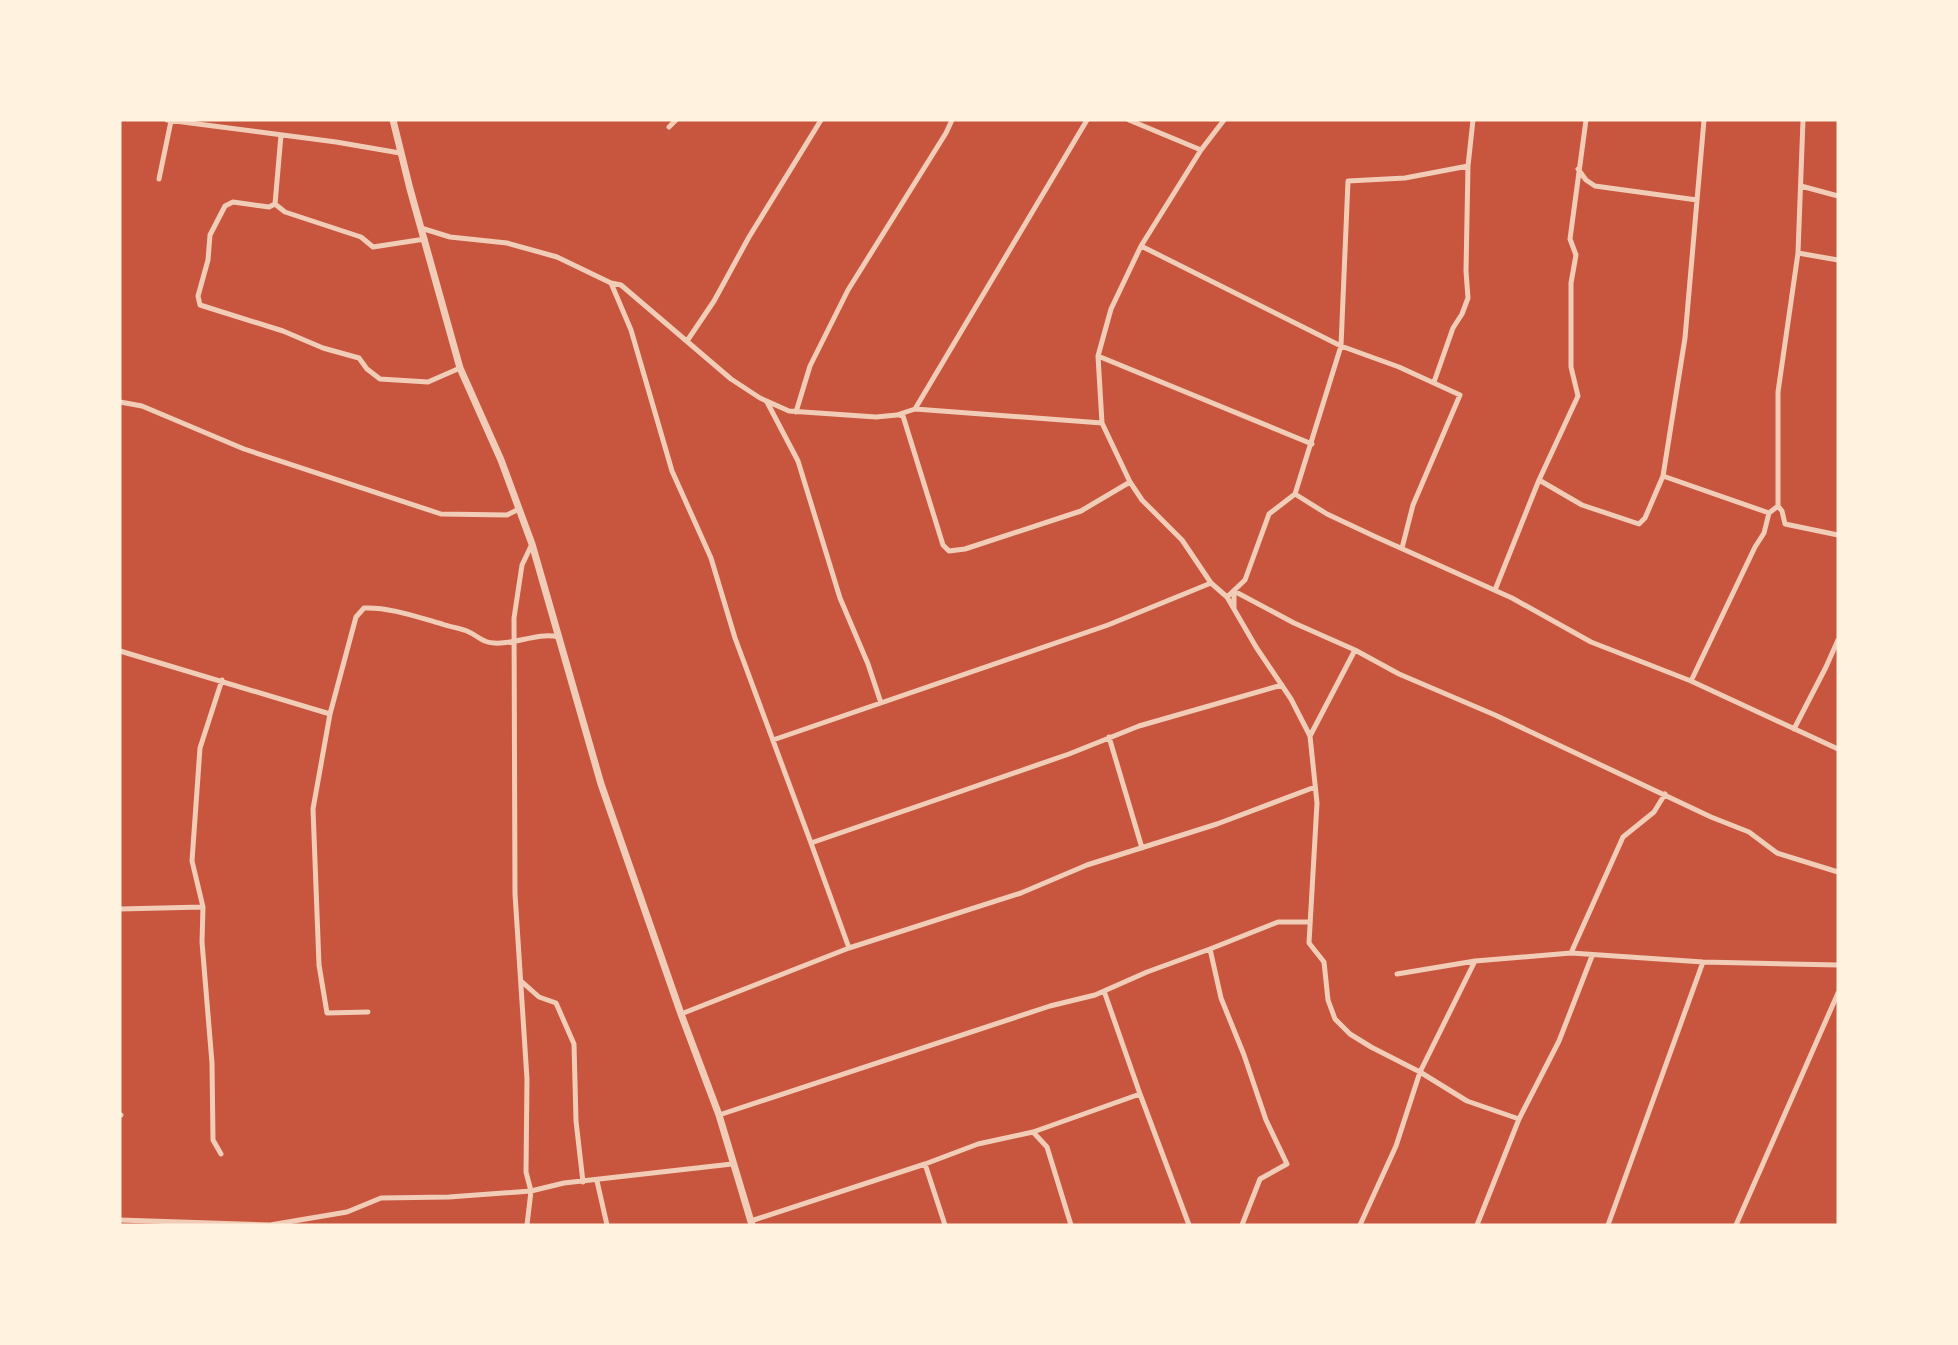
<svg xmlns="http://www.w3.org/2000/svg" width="1958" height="1345" font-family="'Work Sans',sans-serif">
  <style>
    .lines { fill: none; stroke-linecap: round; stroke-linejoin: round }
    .minor { stroke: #f1ccb7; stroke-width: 5 }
    .tertiary { stroke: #f1ccb7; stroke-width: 7 }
  </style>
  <rect width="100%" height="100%" fill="#c8553d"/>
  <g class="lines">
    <path class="minor" d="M 167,120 L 336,142 L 400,153
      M 1129,120 L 1201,150
      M 1586,120 L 1570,239 L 1576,255 L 1571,283 L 1571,367 L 1578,396 L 1539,480 L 1582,505 L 1639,524 L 1645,518 L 1663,476
      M 1704,120 L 1685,338 L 1663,476 L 1769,513
      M 1803,120 L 1798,253 L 1838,260
      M 669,127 L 676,120
      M 281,135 L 275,204 L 269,207 L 233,202 L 225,206 L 210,235 L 208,260 L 198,296 L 200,305 L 283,331 L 323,348 L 359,358 L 367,369 L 380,379 L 428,382 L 460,368
      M 1578,169 L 1586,180 L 1595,186 L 1697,200
      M 159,179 L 171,121
      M 1801,186 L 1838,196
      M 275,204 L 285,212 L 361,237 L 373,247 L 425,239
      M 421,228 L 450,237 L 507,243 L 557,257 L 611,283 L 621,285 L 731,379 L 760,398 L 789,411 L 876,417 L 897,415 L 915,409 L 1102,423
      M 1141,246 L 1341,346 L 1399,367 L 1460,395 L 1413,505 L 1402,548
      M 1798,253 L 1778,392 L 1778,506 L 1782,511 L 1785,524 L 1838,535
      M 611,283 L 631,330 L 672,471 L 711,558 L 735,638 L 811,843
      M 687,341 L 714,301 L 749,237 L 821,120
      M 1098,356 L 1111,309 L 1141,246 L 1201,150 L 1224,120
      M 1434,382 L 1453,328 L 1462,314 L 1468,298 L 1466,271 L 1468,166 L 1473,120
      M 120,402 L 142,406 L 244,449 L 441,514 L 507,515 L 519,509
      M 767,402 L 798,461 L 840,598 L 868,664 L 881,703
      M 915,409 L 1087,120
      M 796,412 L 810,366 L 848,290 L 946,133 L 952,120
      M 899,415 L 903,416 L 943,545 L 949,551 L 965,549 L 1081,511 L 1130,482
      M 1312,444 L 1098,356 L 1102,423 L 1130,482 L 1142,500 L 1182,540 L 1211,583 L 1227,597 L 1256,647 L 1291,699 L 1310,736 L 1317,803 L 1309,943 L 1324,962 L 1328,1000 L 1335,1019 L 1350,1034 L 1371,1047 L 1420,1072 L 1467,1101 L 1519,1119
      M 1295,494 L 1341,346 L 1348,181 L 1405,178 L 1468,166
      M 1495,590 L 1539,480
      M 1227,597 L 1245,580 L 1269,514 L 1295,494 L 1327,514 L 1376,537 L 1512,598 L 1591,642 L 1691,681 L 1838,749
      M 1234,608 L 1234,591 L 1294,623 L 1355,650 L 1399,674 L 1495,715 L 1711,817 L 1749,832 L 1777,853 L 1838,872
      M 120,651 L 330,714 L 356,617 L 364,608 C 390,607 417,617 442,624 C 450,627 461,628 469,632 C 478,636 483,643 494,643 C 516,645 536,632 559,637
      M 1691,681 L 1755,547 L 1764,533 L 1769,513 L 1778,506
      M 330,714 L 313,809 L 319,965 L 327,1013 L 368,1012
      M 1794,729 L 1826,667 L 1838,640
      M 1310,736 L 1355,650
      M 1109,737 L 1142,848
      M 773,740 L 1108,625 L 1211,583
      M 120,909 L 203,907
      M 849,948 L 1021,893 L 1087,865 L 1217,824 L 1315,787
      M 1571,953 L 1623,837 L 1654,812 L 1665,794
      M 1397,974 L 1475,961 L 1571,953 L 1703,962 L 1838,965
      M 521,981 L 539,997 L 556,1003 L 574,1044 L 576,1121 L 583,1182
      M 1104,991 L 1140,1094
      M 681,1014 L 849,948 L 811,843 L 1069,754 L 1139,726 L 1282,685
      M 120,1115 L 121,1115
      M 719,1115 L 1050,1006 L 1095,995 L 1147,972 L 1210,949
      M 1033,1132 L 1140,1094 L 1189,1225
      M 221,1154 L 213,1140 L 212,1063 L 202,942 L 203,907 L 192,861 L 200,748 L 222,680
      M 925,1164 L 945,1225
      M 597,1181 L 607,1225
      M 120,1220 L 270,1225 L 347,1212 L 381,1198 L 449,1197 L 531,1191 L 564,1183 L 732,1164
      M 751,1221 L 925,1164 L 978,1144 L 1033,1132 L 1047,1147 L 1071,1225
      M 527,1225 L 531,1191 L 526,1172 L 527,1079 L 515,894 L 514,618 L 522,565 L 532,544
      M 1242,1225 L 1260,1179 L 1287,1164 L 1266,1120 L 1244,1055 L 1221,998 L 1210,949 L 1278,922 L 1309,922
      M 1360,1225 L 1396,1146 L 1420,1072 L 1475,961
      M 1477,1225 L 1519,1119 L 1559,1041 L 1592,956
      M 1608,1225 L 1703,962
      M 1736,1225 L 1838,993"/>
    <path class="tertiary" d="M 393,120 L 410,189 L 460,368 L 501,460 L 532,544 L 601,784 L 681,1014 L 719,1115 L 752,1225"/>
  </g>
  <rect width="1958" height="1345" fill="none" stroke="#fff3e0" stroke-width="243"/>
</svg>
